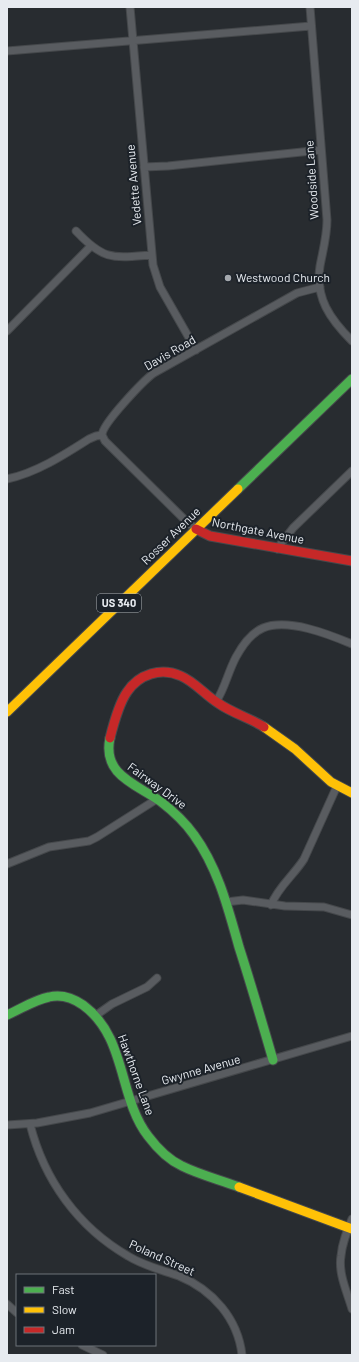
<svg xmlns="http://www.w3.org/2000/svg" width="359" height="1362" font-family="Barlow,sans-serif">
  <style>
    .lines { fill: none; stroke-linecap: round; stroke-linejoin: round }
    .street-casing { stroke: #45484b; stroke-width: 9 }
    .fast-casing { stroke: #45484b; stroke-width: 11 }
    .slow-casing { stroke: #45484b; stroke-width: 11 }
    .jam-casing { stroke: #45484b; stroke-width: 11 }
    .street { stroke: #595c60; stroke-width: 7 }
    .fast { stroke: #4caf50; stroke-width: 9 }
    .slow { stroke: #ffc107; stroke-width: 9 }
    .jam { stroke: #c62828; stroke-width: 9 }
    .poi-dot { fill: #a4a8ad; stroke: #1c2229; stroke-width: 1.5 }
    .labels { text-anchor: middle; stroke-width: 4; stroke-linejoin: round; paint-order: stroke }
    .shield { fill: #1c2229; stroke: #aaafb4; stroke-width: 1 }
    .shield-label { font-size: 11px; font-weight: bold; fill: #e7ebf0 }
    .street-label { font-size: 12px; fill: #e7ebf0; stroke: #1c2229 }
    .poi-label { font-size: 12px; fill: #e7ebf0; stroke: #1c2229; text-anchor: start }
  </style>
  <rect width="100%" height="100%" fill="#282c30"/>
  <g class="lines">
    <g class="street-casing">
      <path id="street" d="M 130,7 L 153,265 L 160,287 L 196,350
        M 310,7 L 327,220 C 327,236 323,250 320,266 C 315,298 330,319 352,341
        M 7,51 L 311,26
        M 144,167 L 168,166 L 321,150
        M 76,231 C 104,261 113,258 152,255
        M 7,331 L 91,246
        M 102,435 C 102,424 144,380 154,373 L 297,293 L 320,287
        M 102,435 L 105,441 L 185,520 L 196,529
        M 7,479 C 36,473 64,455 89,439 L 96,436 L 102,435
        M 277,549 L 293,528 L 352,471
        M 216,702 C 225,688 228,672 236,657 C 242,646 251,633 263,628 C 288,618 328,634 352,644
        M 7,864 L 49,847 L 89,841 L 97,837 L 157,799
        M 226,902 L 243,900 L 285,906 L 324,907 L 352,915
        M 271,905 C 278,887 294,875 304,859 L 337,786
        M 95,1016 L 112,1004 L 147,987 L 157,978
        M 30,1124 C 44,1180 78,1227 128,1256 C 144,1266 162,1270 179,1276 C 213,1290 238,1319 242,1355
        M 7,1125 L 37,1123 L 90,1113 L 352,1036
        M 352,1219 C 347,1231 342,1243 341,1256 C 338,1273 347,1292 352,1309
        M 7,1304 L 17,1313
        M 82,1345 L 103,1355"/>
    </g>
    <g class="fast-casing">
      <path id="fast" d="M 238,489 L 352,379
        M 110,738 C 102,775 136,784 160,801 C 173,811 185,822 194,835 C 218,868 228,908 239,947 C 251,984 262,1022 273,1060
        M 7,1015 C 21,1009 34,1000 49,997 C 61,994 73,998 83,1005 C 127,1037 118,1097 148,1136 C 157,1148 169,1160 182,1166 C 200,1175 221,1180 239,1187"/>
    </g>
    <g class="slow-casing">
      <path id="slow" d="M 7,712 L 238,489
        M 264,727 L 295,749 L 331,782 L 352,793
        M 239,1187 L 352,1229"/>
    </g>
    <g class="jam-casing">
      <path id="jam" d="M 196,529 L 210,536 L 352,561
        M 110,738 C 113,726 120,702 127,692 C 139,674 161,667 181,676 C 195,682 205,695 218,703 C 232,713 250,718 264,727"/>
    </g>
    <use href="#street" class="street"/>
    <use href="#fast" class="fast"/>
    <use href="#slow" class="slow"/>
    <use href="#jam" class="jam"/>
  </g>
  <circle class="poi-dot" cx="228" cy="278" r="4"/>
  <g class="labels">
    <rect class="shield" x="97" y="594" width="44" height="18" rx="3"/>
    <g class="shield-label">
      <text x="119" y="607">US 340</text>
    </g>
    <g class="street-label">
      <text transform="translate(312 180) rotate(-94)" y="4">Woodside Lane</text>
      <text transform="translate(134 185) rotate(-95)" y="4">Vedette Avenue</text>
      <text transform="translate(170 353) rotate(-30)" y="4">Davis Road</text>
      <text transform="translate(258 531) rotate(11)" y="4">Northgate Avenue</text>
      <text transform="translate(171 536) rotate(-44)" y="4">Rosser Avenue</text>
      <text transform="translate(157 786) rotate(36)" y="4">Fairway Drive</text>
      <text transform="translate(201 1070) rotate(-16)" y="4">Gwynne Avenue</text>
      <text transform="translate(136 1075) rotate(70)" y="4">Hawthorne Lane</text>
      <text transform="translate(162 1258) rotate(24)" y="4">Poland Street</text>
    </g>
    <g class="poi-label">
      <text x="236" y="282">Westwood Church</text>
    </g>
  </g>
  <rect width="359" height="1362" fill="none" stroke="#e7ebf0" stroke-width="16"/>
  <rect x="16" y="1274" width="140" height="72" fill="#1c2229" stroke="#6d7279"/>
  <rect x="24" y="1287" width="20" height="6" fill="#4caf50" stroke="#6d7279"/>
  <text x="52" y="1294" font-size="12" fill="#e7ebf0">Fast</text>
  <rect x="24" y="1307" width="20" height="6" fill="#ffc107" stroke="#6d7279"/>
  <text x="52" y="1314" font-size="12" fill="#e7ebf0">Slow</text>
  <rect x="24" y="1327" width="20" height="6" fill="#c62828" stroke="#6d7279"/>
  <text x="52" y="1334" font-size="12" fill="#e7ebf0">Jam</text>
</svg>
